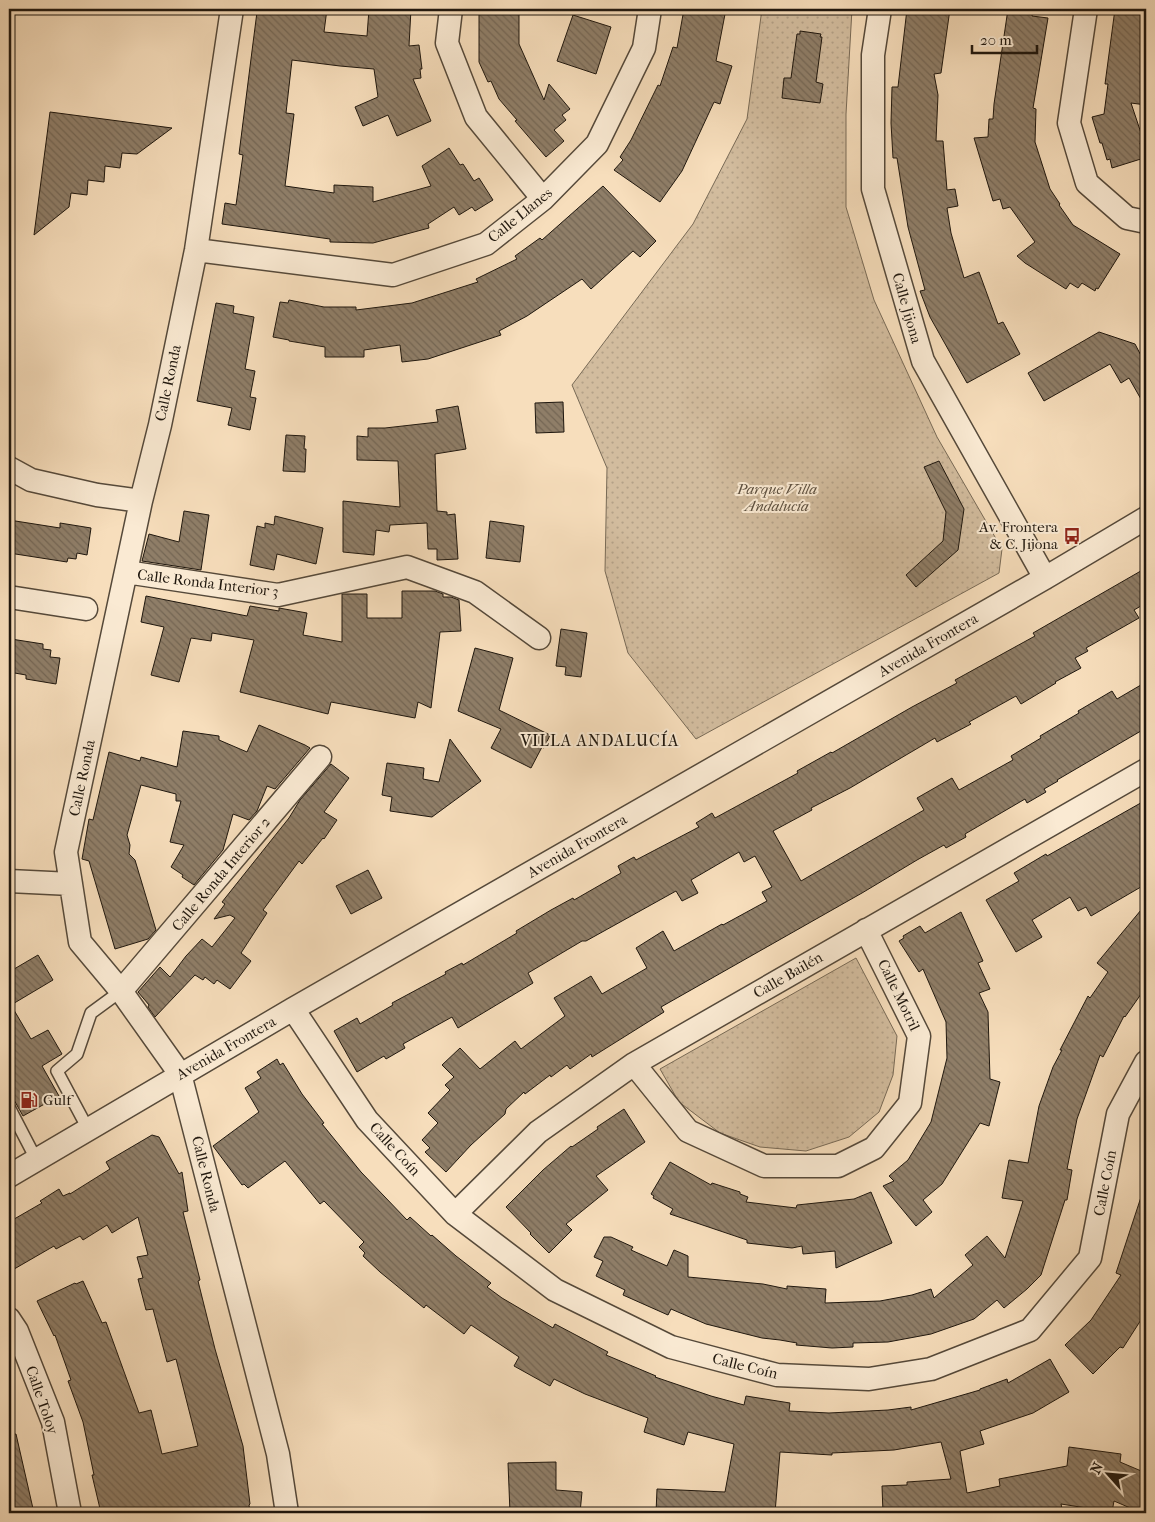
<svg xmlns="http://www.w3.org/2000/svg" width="1155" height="1522" font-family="'IM FELL French Canon',serif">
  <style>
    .park { fill: url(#park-dots); stroke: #786a56 }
    .building { fill: url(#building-back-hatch); stroke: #1f170e }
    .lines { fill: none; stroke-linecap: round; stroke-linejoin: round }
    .lane-casing { stroke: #55493a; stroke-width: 14 }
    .street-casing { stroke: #55493a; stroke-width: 25 }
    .lane { stroke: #faead3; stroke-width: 11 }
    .street { stroke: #faead3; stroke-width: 22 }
    .labels { text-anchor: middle; stroke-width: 4; stroke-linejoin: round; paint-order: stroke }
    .street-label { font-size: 15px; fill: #1f170e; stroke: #faead3 }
    .park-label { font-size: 15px; font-style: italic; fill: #5e5140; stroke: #faead3 }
    .poi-label { font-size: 15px; fill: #1f170e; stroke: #faead3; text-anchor: end }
    .neighbourhood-label { font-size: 16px; letter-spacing: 1px; fill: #1f170e; stroke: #faead3 }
  </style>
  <defs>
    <pattern id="park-dots" width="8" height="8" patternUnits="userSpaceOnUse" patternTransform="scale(1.25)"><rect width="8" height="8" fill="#d2bc9e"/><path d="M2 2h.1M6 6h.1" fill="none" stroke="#b4a187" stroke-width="1.8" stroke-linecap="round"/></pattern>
    <pattern id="building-back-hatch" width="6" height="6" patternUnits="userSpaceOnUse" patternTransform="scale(1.25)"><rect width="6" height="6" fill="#8f7e68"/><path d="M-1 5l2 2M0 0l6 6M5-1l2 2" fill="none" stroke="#746654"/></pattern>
  </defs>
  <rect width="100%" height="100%" fill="#f7debc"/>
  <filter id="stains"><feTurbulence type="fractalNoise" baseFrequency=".004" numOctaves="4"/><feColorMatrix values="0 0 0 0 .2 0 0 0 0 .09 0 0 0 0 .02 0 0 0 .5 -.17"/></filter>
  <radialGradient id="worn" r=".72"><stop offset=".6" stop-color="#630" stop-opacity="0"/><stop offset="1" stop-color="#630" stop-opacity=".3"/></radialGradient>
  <path class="park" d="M 762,9 L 852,9 L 846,114 L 846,207 L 874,300 L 937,437 L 1002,549 L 999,573 L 696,739 L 628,653 L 605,571 L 607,468 L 572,385 L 693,224 L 747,119 Z
    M 856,958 L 897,1036 L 893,1075 L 879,1112 L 849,1137 L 806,1151 L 760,1147 L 720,1133 L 679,1102 L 660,1069 Z"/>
  <path class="building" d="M 262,9 L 327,9 L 324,32 L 367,36 L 369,9 L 411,9 L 409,46 L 419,45 L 422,69 L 420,69 L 421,78 L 413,79 L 431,121 L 397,136 L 388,115 L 363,126 L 355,107 L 378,97 L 374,69 L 340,66 L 292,60 L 286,113 L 294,114 L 285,186 L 334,193 L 334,185 L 373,187 L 373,202 L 431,186 L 422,166 L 449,148 L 460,165 L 463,164 L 474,181 L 479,178 L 493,200 L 475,211 L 472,207 L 459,215 L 454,207 L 428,224 L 429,228 L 373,243 L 330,242 L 330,239 L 222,224 L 225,203 L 236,205 L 243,155 L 239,154 L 252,51 L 257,12 L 261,12 Z
    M 479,9 L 519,9 L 519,44 L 544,100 L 549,84 L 570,109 L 562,115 L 566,120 L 554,130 L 564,141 L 546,157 L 515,121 L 517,120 L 499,99 L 491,81 L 488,82 L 479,62 Z
    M 684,9 L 726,9 L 716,61 L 732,66 L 720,104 L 714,102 L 682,171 L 660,202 L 614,170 L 623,160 L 620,157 L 631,140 L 658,85 L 660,86 L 673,47 L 677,48 Z
    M 907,9 L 950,9 L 941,73 L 934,74 L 938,95 L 936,141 L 943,141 L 947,190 L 955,189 L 958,206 L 947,208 L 951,233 L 964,278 L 979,272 L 998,324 L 1003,322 L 1020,354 L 967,383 L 930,317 L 920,291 L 925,290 L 908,227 L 897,158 L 893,158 L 891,123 L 892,87 L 898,87 Z
    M 1008,9 L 1033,9 L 1032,16 L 1048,18 L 1033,108 L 1036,109 L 1035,142 L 1050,189 L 1060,204 L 1059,205 L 1073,225 L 1120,254 L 1098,289 L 1096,288 L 1095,291 L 1082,283 L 1078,288 L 1070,283 L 1066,289 L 1025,263 L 1017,256 L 1035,242 L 1010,207 L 1003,209 L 1000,199 L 993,201 L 974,138 L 988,137 L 989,119 L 993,119 L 994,104 Z
    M 1115,9 L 1146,9 L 1146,105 L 1131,103 L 1144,142 L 1140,143 L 1144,158 L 1112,168 L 1110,159 L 1107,160 L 1102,143 L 1100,143 L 1092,117 L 1104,114 L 1108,84 L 1105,84 Z
    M 573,15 L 611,27 L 596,74 L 557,61 Z
    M 800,31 L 821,34 L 820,37 L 822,37 L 816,82 L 823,84 L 820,103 L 782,98 L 784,78 L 791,78 L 797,34 L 800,34 Z
    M 50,112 L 172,128 L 137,154 L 122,153 L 120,168 L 105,166 L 104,182 L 88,180 L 87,195 L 71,193 L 69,207 L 34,235 Z
    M 603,186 L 656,241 L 640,257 L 633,251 L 591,289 L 582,279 L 527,316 L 499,331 L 501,335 L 428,359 L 402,362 L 400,345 L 364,350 L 364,357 L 325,357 L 325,347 L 289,341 L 289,340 L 273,337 L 280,302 L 288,303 L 289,300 L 324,307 L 356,307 L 356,310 L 412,303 L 478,282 L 476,279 L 517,259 L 515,256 L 540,238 L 542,240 Z
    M 216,303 L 234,306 L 233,313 L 254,317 L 245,369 L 255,371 L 250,397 L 256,398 L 250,430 L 228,425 L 232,408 L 197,401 Z
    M 1099,332 L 1135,344 L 1146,365 L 1146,408 L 1129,378 L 1121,383 L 1110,364 L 1044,401 L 1028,373 Z
    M 563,402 L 564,432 L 536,433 L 535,403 Z
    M 458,406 L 466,449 L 435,454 L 437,511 L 447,512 L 447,515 L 455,514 L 458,559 L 437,560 L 437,549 L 428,549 L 427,523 L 390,525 L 389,532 L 376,530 L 374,555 L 343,552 L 343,501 L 400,507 L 398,461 L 357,460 L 357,436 L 368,437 L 368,428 L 385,428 L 438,422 L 436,410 Z
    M 286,435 L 305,436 L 304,449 L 306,449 L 305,472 L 283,471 Z
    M 939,461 L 964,509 L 958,550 L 916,587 L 906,575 L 943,541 L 946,512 L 924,467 Z
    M 184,511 L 209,515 L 201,570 L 142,561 L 149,534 L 179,542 Z
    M 275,516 L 323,528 L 316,564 L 277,554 L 274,570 L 250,565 L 257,526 L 265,528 L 265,523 L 274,525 Z
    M 9,520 L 60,528 L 60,523 L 91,528 L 87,555 L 77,553 L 76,559 L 68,558 L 67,562 L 9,553 Z
    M 490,521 L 524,526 L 520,562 L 486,558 Z
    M 1146,568 L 1146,603 L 1134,610 L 1139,618 L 1086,648 L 1088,651 L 1075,658 L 1081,668 L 1055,682 L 1056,683 L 1021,704 L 1016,696 L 969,722 L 971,724 L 937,742 L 935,738 L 850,788 L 811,808 L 812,810 L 773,831 L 801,881 L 924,810 L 917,798 L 952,778 L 959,790 L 1013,760 L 1011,756 L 1041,738 L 1040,736 L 1079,713 L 1078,711 L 1112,691 L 1117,699 L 1146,682 L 1146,728 L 1057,780 L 1058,781 L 1044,789 L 1046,792 L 1027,803 L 1025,799 L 965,834 L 966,837 L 946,848 L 944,845 L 917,860 L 862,893 L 661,1007 L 664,1012 L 592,1057 L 591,1054 L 570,1069 L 567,1065 L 551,1077 L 550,1075 L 525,1094 L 524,1092 L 506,1109 L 505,1114 L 471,1145 L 446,1172 L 425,1152 L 430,1148 L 422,1140 L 438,1123 L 428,1113 L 450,1090 L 445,1085 L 454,1077 L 442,1065 L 460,1048 L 480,1069 L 515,1041 L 521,1049 L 565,1016 L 554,998 L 591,976 L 602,994 L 647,968 L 636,948 L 663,931 L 674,951 L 722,924 L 723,925 L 767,901 L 762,892 L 772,887 L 755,856 L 744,862 L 739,852 L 691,880 L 698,893 L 682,901 L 676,891 L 586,941 L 582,941 L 528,973 L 533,983 L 458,1028 L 452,1017 L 403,1044 L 405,1048 L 386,1059 L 384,1056 L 357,1072 L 334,1031 L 357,1018 L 360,1024 L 393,1005 L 392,1003 L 446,974 L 445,972 L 462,963 L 463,965 L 517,933 L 516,931 L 551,910 L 573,898 L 574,900 L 621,873 L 618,866 L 634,857 L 636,860 L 699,827 L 696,823 L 712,813 L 715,818 L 798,773 L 797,771 L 831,752 L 832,753 L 912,707 L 957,683 L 955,680 L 1035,636 L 1033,633 Z
    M 402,591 L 435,591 L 443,594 L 443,597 L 451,597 L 459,600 L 461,631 L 440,632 L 431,708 L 418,702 L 415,718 L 331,702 L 328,714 L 240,692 L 254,640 L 212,633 L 211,641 L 191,638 L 179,682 L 151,675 L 164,627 L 141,622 L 146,596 L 247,616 L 250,606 L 279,611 L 279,608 L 307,613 L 303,635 L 342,642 L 342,594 L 367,594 L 367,618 L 402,618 Z
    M 561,629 L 587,633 L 581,677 L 565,675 L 566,667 L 556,666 Z
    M 11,639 L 43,644 L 43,649 L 51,650 L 50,657 L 60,658 L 56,684 L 26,679 L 26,675 L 9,672 L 9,651 Z
    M 475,648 L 513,658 L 499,710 L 550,735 L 544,748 L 542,747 L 531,768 L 491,748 L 501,729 L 458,711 Z
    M 259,725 L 305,745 L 310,748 L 275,789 L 267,786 L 257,811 L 249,820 L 233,814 L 223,850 L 194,885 L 182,877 L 183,875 L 171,867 L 184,845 L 170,842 L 181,801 L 176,801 L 176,794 L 141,785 L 127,835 L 130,845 L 129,854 L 135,860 L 156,930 L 148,939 L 115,949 L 89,861 L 82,859 L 89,819 L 93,820 L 109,752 L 140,761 L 141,757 L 177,767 L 183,731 L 219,736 L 219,740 L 247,752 Z
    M 450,739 L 481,781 L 432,817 L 390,811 L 392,797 L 382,795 L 387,763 L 424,768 L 423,779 L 439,782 Z
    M 331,764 L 349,778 L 324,812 L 337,820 L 324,839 L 323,838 L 302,864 L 299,861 L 263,910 L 267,913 L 241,953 L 251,961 L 230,989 L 217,980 L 214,984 L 205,977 L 203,980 L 195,975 L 155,1017 L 148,1007 L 149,1005 L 138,992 L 160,967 L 170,977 L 186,956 L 202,939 L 212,947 L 235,918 L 230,915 L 214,919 L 225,904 L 222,902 L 289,818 L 300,800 Z
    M 1146,800 L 1146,884 L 1091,916 L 1086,907 L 1078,911 L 1070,897 L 1032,920 L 1042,937 L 1016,952 L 986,900 L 1019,881 L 1014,873 L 1046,854 L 1047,856 Z
    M 368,870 L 382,898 L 351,914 L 336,886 Z
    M 1146,904 L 1146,987 L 1125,1017 L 1124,1016 L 1103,1057 L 1100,1055 L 1077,1119 L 1067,1169 L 1072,1170 L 1067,1200 L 1065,1200 L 1041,1275 L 1027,1289 L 1004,1308 L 997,1300 L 974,1319 L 931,1334 L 888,1342 L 853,1343 L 853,1347 L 832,1348 L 796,1345 L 797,1343 L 780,1340 L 762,1338 L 706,1324 L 671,1309 L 668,1315 L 623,1295 L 625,1290 L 596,1276 L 603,1261 L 594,1257 L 604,1237 L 611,1237 L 633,1247 L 631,1250 L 667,1266 L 674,1250 L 688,1256 L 688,1277 L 763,1284 L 787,1289 L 787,1286 L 826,1289 L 825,1303 L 880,1301 L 912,1295 L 931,1289 L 934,1298 L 973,1265 L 965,1255 L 987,1236 L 1005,1258 L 1023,1201 L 1002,1198 L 1009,1160 L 1028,1163 L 1039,1106 L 1053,1067 L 1062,1050 L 1060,1050 L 1088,996 L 1090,998 L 1108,972 L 1097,963 Z
    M 961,912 L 983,961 L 978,963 L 990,989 L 979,993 L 988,1012 L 990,1079 L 1000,1082 L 989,1126 L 980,1123 L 942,1184 L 923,1200 L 932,1212 L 916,1226 L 883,1186 L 894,1181 L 889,1176 L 908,1160 L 931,1122 L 947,1058 L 946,1022 L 923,969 L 919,972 L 899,941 L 904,938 L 903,936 L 920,926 L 925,933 Z
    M 38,955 L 53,980 L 11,1005 L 31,1039 L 48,1030 L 62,1054 L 42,1066 L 59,1096 L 23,1116 L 9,1091 L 9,972 Z
    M 277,1059 L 280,1065 L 283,1063 L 302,1094 L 324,1123 L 322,1124 L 361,1172 L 407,1220 L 410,1217 L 431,1236 L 432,1235 L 456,1256 L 491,1283 L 487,1287 L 502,1298 L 553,1328 L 555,1324 L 608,1352 L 606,1355 L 656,1376 L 655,1377 L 711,1396 L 744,1405 L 746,1396 L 790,1403 L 789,1411 L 829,1413 L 888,1410 L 911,1407 L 911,1410 L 980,1390 L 980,1389 L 1007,1379 L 1008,1383 L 1050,1359 L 1069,1392 L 1033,1413 L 980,1431 L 984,1444 L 960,1451 L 967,1493 L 1000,1486 L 999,1479 L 1067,1466 L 1069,1447 L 1121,1454 L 1120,1462 L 1146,1473 L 1146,1513 L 1142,1513 L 1114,1501 L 1112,1512 L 1061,1504 L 1063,1513 L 883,1513 L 882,1486 L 907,1485 L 907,1482 L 951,1479 L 941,1442 L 894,1450 L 832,1453 L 832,1455 L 780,1452 L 775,1513 L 656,1513 L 657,1489 L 725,1492 L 734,1444 L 688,1432 L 684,1445 L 644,1432 L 648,1418 L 585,1394 L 554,1379 L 550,1386 L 514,1366 L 519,1357 L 471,1325 L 464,1334 L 426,1305 L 424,1308 L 380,1272 L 363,1256 L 365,1253 L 359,1247 L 364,1242 L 324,1201 L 320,1204 L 285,1161 L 248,1188 L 244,1184 L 242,1185 L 213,1146 L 259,1112 L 245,1088 L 261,1078 L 257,1072 Z
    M 624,1109 L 645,1142 L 596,1176 L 608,1190 L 566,1224 L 572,1230 L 549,1253 L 530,1234 L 531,1233 L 506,1207 L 543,1170 L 571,1146 L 572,1147 L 598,1129 L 597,1127 Z
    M 152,1135 L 159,1137 L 179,1174 L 182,1172 L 188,1211 L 183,1212 L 200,1280 L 198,1281 L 215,1349 L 243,1446 L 250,1504 L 249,1505 L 250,1513 L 101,1513 L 92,1475 L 94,1475 L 83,1422 L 68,1381 L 71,1380 L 55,1335 L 54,1336 L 37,1301 L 75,1283 L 76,1284 L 83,1281 L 102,1323 L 106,1322 L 139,1413 L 151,1410 L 162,1454 L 198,1446 L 176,1359 L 167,1362 L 153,1309 L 146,1310 L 138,1279 L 143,1278 L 137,1257 L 148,1255 L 138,1217 L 112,1233 L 107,1225 L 83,1240 L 80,1236 L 56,1249 L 54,1246 L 9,1272 L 9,1222 L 42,1203 L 40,1201 L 59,1189 L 63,1196 L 70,1193 L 70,1194 L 110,1169 L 106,1162 Z
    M 670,1162 L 711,1185 L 712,1183 L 740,1192 L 740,1194 L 748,1197 L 746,1202 L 796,1208 L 797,1205 L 854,1199 L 871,1192 L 892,1243 L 836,1268 L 835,1251 L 803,1254 L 802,1246 L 792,1248 L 747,1243 L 747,1240 L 670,1214 L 673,1209 L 653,1198 L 654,1196 L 651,1194 Z
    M 1143,1191 L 1146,1191 L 1146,1312 L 1123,1348 L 1120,1347 L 1093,1374 L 1065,1345 L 1091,1320 L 1121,1275 L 1116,1273 Z
    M 16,1434 L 34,1513 L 9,1513 L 9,1435 Z
    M 556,1462 L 556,1490 L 582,1492 L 580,1513 L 510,1513 L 508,1463 Z"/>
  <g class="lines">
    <g class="lane-casing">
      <path id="lane" d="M 9,1107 L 36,1159
        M 88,1129 L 57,1071 L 77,1054 L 91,1013 L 121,991"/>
    </g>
    <g class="street-casing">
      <path id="street" d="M 232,9 L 196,250 L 160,425 L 141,501 L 66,852 L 80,942 L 121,991 L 180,1074 L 278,1454 L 287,1513
        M 451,9 L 447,43 L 476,117 L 543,199
        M 880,9 L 873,55 L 873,189 L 923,361 L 1045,578
        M 1086,9 L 1069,123 L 1087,183 L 1127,218 L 1146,222
        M 196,250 L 393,275 L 486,244 L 543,199 L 597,144 L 644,48 L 650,9
        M 9,468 L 31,480 L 97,495 L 141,501
        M 126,572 L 278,595 L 407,567 L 475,592 L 539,638
        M 9,597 L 86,609
        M 9,881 L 71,884
        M 121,991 L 320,757
        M 293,1009 L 367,1120 L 455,1214 L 555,1290 L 671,1347 L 777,1375 L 869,1379 L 931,1369 L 1030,1330 L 1090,1258 L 1118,1114 L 1146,1062
        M 634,1064 L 688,1131 L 764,1166 L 838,1166 L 874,1148 L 910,1103 L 919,1036 L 866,930
        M 9,1176 L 293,1009 L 1045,578 L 1146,518
        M 455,1214 L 538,1132 L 634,1064 L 1146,770
        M 9,1319 L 17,1331 L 53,1422 L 70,1513"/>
    </g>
    <use href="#lane" class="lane"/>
    <use href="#street" class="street"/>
  </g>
  <defs>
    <g id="bus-bare" transform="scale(1.35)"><path d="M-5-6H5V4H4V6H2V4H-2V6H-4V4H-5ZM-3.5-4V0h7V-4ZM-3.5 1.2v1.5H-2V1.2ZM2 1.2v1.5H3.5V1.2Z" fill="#8f2418" stroke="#faead3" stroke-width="2.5" paint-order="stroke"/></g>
    <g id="fuel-bare" transform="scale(1.35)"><path d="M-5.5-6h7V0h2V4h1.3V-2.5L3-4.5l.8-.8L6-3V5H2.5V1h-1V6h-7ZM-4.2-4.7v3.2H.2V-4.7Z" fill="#8f2418" stroke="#faead3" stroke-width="2.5" paint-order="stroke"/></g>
  </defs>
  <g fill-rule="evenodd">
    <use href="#bus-bare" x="1072" y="536"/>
    <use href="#fuel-bare" x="29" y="1100"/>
  </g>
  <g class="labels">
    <g class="street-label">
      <text transform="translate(520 215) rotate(-39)" y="5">Calle Llanes</text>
      <text transform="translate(907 308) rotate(74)" y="5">Calle Jijona</text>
      <text transform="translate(168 383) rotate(-78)" y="5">Calle Ronda</text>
      <text transform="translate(208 583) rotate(7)" y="5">Calle Ronda Interior 3</text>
      <text transform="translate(928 645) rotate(-30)" y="5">Avenida Frontera</text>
      <text transform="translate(82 778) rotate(-78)" y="5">Calle Ronda</text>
      <text transform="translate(577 846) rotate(-30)" y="5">Avenida Frontera</text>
      <text transform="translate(221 874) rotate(-50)" y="5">Calle Ronda Interior 2</text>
      <text transform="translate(788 975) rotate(-30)" y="5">Calle Bailén</text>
      <text transform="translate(899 995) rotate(64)" y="5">Calle Motril</text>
      <text transform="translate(226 1048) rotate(-30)" y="5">Avenida Frontera</text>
      <text transform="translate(395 1149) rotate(47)" y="5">Calle Coín</text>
      <text transform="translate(206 1174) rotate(76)" y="5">Calle Ronda</text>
      <text transform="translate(1105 1183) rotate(-79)" y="5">Calle Coín</text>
      <text transform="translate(745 1366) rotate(14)" y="5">Calle Coín</text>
      <text transform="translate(42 1400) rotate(71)" y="5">Calle Toloy</text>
    </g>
    <g class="park-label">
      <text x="777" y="494">Parque Villa<tspan x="777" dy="17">Andalucía</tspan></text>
    </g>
    <g class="poi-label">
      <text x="1058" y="532">Av. Frontera<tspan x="1058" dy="17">&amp; C. Jijona</tspan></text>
      <text x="43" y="1105" text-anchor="start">Gulf</text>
    </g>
    <g class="neighbourhood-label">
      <text x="600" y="746">VILLA ANDALUCÍA</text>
    </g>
  </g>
  <rect width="1155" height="1522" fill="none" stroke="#f7debc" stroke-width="30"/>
  <rect x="10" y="10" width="1135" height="1502" fill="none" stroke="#1f170e" stroke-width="2.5"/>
  <rect x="15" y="15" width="1125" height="1492" fill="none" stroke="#1f170e"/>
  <g transform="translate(1108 1474) rotate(297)" stroke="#faead3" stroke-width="4" paint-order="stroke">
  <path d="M0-4L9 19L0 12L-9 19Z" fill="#1f170e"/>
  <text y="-8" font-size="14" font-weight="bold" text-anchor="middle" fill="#1f170e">N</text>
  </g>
  <path d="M972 45v8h65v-8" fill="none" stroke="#1f170e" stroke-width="2.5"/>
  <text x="980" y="45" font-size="15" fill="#1f170e" stroke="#faead3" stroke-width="4" paint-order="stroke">20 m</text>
  <rect width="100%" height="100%" filter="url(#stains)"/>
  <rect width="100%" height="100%" fill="url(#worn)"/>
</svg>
